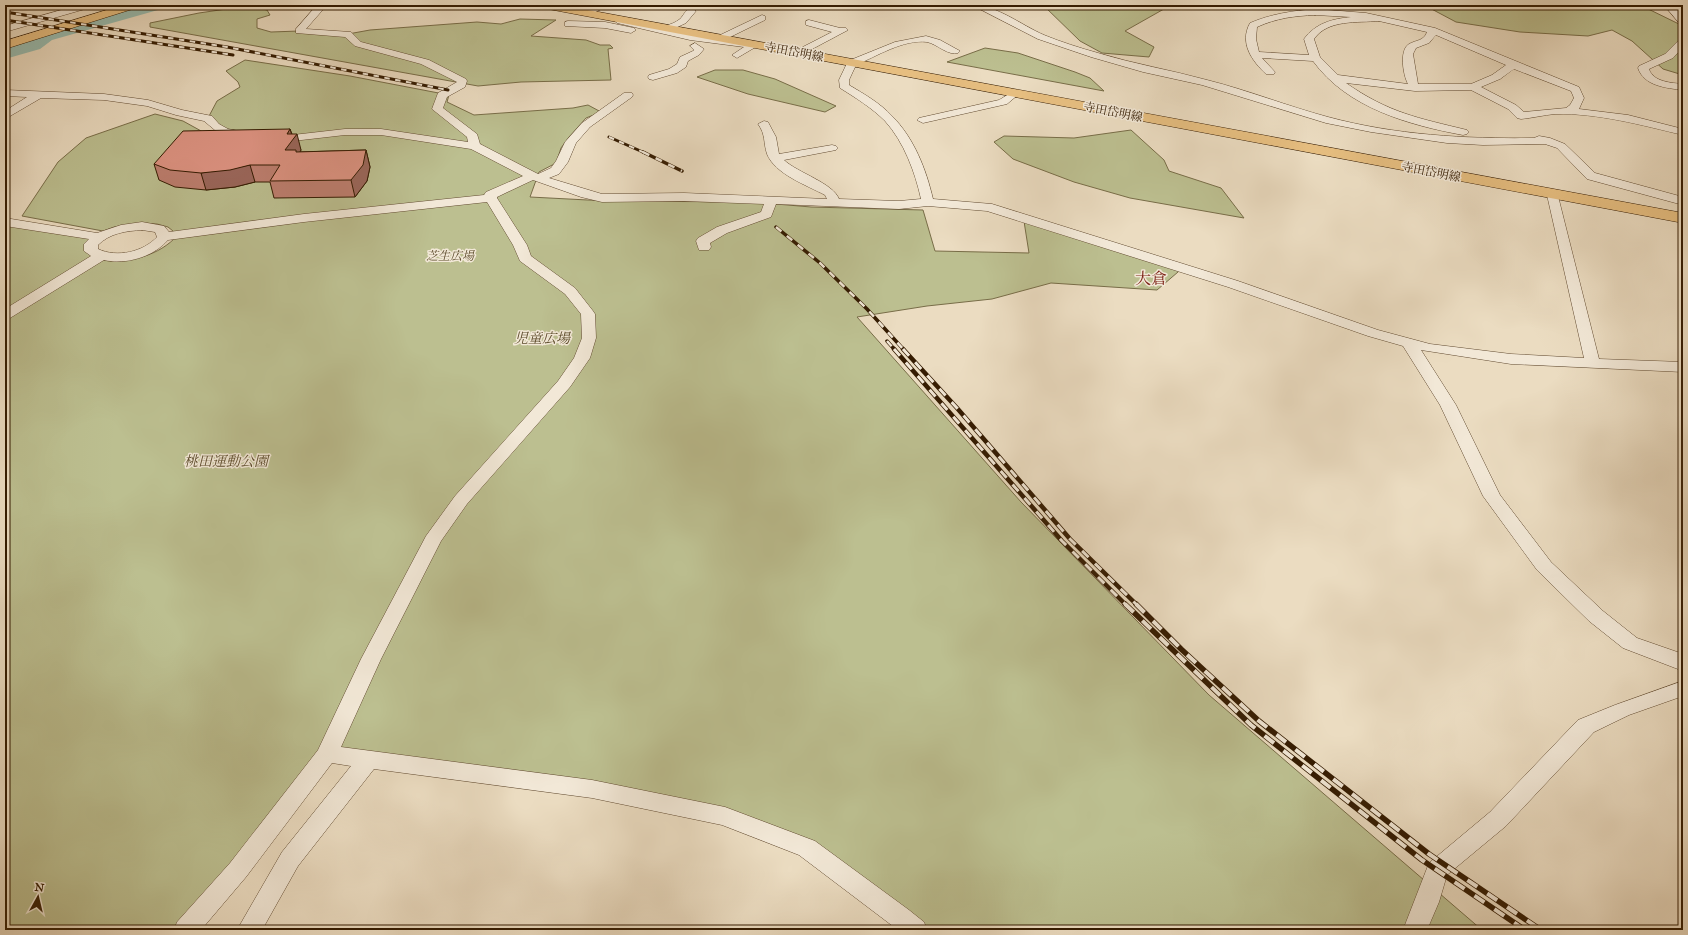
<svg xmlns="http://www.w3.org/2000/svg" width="1688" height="935" font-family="'IM FELL Great Primer','Noto Serif JP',serif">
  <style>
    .green { fill: #bcbf90; stroke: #786d48 }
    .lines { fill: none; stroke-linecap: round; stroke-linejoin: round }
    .stream { stroke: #707c6a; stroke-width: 3 }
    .river { fill: #98bcb0; fill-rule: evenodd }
    .minor-casing { stroke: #624b31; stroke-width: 1 }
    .major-casing { stroke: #341b01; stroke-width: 1 }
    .minor { fill: #f2e8d7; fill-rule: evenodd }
    .major { fill: #e6be80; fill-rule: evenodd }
    .rail-far3-casing { stroke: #341b01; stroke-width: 3 }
    .rail-far2-casing { stroke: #341b01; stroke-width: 3.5 }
    .rail-far1-casing { stroke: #341b01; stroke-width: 4.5 }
    .rail-casing { stroke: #341b01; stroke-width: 5.5 }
    .rail-far3 { stroke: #f2e8d7; stroke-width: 2; stroke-dasharray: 5.5; stroke-linecap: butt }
    .rail-far2 { stroke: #f2e8d7; stroke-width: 2.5; stroke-dasharray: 7; stroke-linecap: butt }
    .rail-far1 { stroke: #f2e8d7; stroke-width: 3; stroke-dasharray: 9; stroke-linecap: butt }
    .rail { stroke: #f2e8d7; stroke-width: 4; stroke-dasharray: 12; stroke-linecap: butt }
    .wall { fill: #bd7e6f; stroke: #341b01 }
    .shaded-wall { fill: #9a665a; stroke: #341b01 }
    .building { fill: #dc9281; stroke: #341b01 }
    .labels { text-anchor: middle; stroke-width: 3; stroke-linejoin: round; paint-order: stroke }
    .far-street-label { font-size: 12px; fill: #341b01; stroke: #f2e8d7 }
    .far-park-label { font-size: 12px; font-style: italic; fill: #5d4c2c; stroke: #f2e8d7 }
    .park-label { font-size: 14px; font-style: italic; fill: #5d4c2c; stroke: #f2e8d7 }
    .quarter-label { font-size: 16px; fill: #7a1f14; stroke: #f2e8d7 }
  </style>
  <rect width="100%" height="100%" fill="#ebdcc1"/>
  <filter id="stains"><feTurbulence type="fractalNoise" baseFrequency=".005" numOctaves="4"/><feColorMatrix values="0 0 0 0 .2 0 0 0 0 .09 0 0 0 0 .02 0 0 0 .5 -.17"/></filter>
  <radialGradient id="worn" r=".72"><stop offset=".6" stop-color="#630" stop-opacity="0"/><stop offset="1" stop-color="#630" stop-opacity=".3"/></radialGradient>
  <path class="green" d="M 1043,5 L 1171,5 L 1125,31 L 1154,47 L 1149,57 L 1102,53 L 1080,41 Z
    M 1424,5 L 1640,5 L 1683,26 L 1683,75 L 1663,69 L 1632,41 L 1612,30 L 1588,36 L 1520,32 L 1456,22 Z
    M 247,6 L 267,10 L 270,15 L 257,19 L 257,28 L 271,32 L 299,31 L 348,34 L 370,30 L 477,22 L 501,24 L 520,19 L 556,20 L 531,36 L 586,40 L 600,45 L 610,45 L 613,48 L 608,49 L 611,80 L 521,82 L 478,86 L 150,27 L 150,23 L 199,13 Z
    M 985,48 L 1018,53 L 1075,72 L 1090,78 L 1104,91 L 947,62 Z
    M 245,60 L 350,76 L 449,95 L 447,102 L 474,115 L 573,108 L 588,105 L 601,112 L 586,118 L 569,137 L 561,148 L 556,163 L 539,172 L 530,197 L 607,201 L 752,202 L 811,207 L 923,210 L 935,251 L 1029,253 L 1023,215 L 1185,266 L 1157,290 L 1051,283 L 992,299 L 927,306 L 857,317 L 1021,502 L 1209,695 L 1482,930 L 911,930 L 831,866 L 725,816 L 327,754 L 178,930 L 5,930 L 5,222 L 95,236 L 99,260 C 125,263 154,258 174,239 L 173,231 L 168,227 L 157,224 L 141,223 L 114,227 L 103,231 L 22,216 L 58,162 L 86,138 L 155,114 L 183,121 L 203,132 L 284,139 L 215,127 L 208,118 L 217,101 L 240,87 L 238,82 L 226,71 Z
    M 715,70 L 743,70 L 775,79 L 836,106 L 825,112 L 748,94 L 697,77 Z
    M 1131,130 L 1164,160 L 1169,171 L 1221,188 L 1244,218 L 1130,198 L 1074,182 L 1013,159 L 994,142 L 1004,136 L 1074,138 Z"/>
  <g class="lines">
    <path class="stream" d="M 127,11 L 147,5"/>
    <path class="river" d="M 143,5 L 168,5 L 165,8 L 52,40 L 40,49 L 5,59 L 5,49 L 28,41 L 40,34 Z"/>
    <g class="minor-casing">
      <path id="minor" d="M 79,5 L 94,5 L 92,7 L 5,32 L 5,26 Z
        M 317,5 L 327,5 L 306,29 L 351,32 L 361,42 L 429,60 L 466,79 L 467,81 L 465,87 L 447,97 L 443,108 L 477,134 L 480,144 L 538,174 L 551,168 L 556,161 L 565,142 L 582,123 L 624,93 L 632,93 L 633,95 L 632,97 L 590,127 L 576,143 L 568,162 L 559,174 L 549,178 L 602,194 L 684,193 L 827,199 L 825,195 C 806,185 775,174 767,154 C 763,142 766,135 758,124 L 764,121 L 768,122 L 776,137 L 779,154 L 832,145 L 836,146 L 838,148 L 836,150 L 784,160 C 798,173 833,183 839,199 L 899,201 L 921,199 C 915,172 904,142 885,121 C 872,108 856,98 840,88 L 839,80 L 848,61 L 895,42 L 926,36 L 940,40 L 960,51 L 958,53 C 948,56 937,44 927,42 C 904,39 877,56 856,65 L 849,80 L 849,85 C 864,94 880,103 892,116 C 914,138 926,169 933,199 L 992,204 L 1238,281 L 1378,330 L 1430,344 L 1511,354 L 1584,358 L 1547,195 L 1553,191 L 1557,192 L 1599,359 L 1683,362 L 1683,372 L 1511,364 L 1421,350 L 1456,405 L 1500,495 L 1551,562 L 1603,611 L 1637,638 L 1683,654 L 1683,671 L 1623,648 L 1589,621 L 1537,570 L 1483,496 L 1440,405 L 1403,346 L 1368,336 L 1228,287 L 987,211 L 928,206 L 899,209 L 776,204 L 771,217 L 727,233 L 710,243 L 711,247 L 709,250 L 699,250 L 696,241 L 698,238 L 717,227 L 761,212 L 764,204 L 684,201 L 602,202 L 581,197 L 533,180 L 497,197 L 497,198 L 527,245 L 531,256 L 575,288 L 593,311 L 595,314 L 596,338 L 590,358 L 570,387 L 467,504 L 441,541 L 381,659 L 341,747 L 592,780 L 725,807 L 815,841 L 909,910 L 924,922 L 927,930 L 898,930 L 799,855 L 722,825 L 592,798 L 374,769 L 298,866 L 262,930 L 237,930 L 282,852 L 351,766 L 332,763 L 246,877 L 201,930 L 174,930 L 177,922 L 230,863 L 318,750 L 361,659 L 426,536 L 455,496 L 558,381 L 574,358 L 582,338 L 581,314 L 565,294 L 520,261 L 513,245 L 487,202 L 304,222 L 168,240 C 153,257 126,265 104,260 L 10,318 L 5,319 L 5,309 L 91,256 L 84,251 L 84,244 L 89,239 L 5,226 L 5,218 L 97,233 L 121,225 L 142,222 L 164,226 L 169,232 L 304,214 L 484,195 L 486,192 L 523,176 L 471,149 L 381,135 L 345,135 L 284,142 L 272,140 L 270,138 L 276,135 L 284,136 L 345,129 L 381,129 L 468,142 L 467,137 L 432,109 L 438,93 L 457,82 L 421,64 L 355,46 L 345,37 L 296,33 L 296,29 ZM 142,230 L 155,232 L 157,237 C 143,252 117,258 98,249 L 98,245 C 110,233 126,231 142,230 Z
        M 597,5 L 610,5 L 589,15 L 583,15 L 581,13 Z
        M 972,5 C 997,5 1021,25 1044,35 C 1061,42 1080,48 1098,53 C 1134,64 1171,70 1207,80 C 1247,90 1287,106 1328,117 C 1395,135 1465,139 1534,138 L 1539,136 L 1550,138 L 1565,144 L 1595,173 L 1683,197 L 1683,205 L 1587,179 L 1557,148 L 1545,144 L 1483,145 L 1447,143 L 1371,132 L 1326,123 L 1202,85 L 1143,72 L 1091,57 L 1038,39 Z
        M 1664,5 L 1676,6 L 1683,15 L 1683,25 L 1680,24 Z
        M 691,8 L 696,11 L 686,23 L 671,30 L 716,37 L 762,15 L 765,16 L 765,20 L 726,39 L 754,42 L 759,45 L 737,58 L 732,55 L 744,47 L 690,40 L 617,23 L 615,21 L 620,18 C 640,23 662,33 680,19 C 684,15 685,10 691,8 Z
        M 1315,9 L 1366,13 L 1435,28 L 1579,87 L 1584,98 L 1579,109 L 1628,115 L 1683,129 L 1683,135 C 1641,125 1598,113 1555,114 C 1544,115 1532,118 1521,119 L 1517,118 L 1508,109 L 1471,90 L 1415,91 L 1346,83 C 1389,113 1418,118 1467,130 L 1469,132 L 1467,134 L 1463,135 C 1409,125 1347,108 1313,61 L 1262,58 L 1275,72 L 1274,74 L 1266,74 C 1252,61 1239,43 1250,23 C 1271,14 1292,11 1315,9 ZM 1315,15 L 1351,17 C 1332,19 1316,23 1304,39 L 1309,55 L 1259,52 L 1256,39 L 1257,27 C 1277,18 1294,16 1315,15 ZM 1379,21 L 1427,32 C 1424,41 1416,40 1409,44 C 1399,50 1403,75 1408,84 L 1338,75 L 1320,57 L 1314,39 C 1328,19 1357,23 1379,21 ZM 1436,35 L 1506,65 L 1492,75 L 1471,84 L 1418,84 L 1413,54 L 1416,48 L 1429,43 ZM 1514,69 L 1571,91 L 1574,98 L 1570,105 L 1566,108 L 1524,112 L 1516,105 L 1481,87 L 1500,79 Z
        M 809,20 L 840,28 L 846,28 L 848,30 L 801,55 L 795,55 L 793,53 L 795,51 L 832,32 L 806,25 L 806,21 Z
        M 568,21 L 605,22 L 634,28 L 636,30 L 631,33 L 605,28 L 565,26 L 565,22 Z
        M 1683,38 L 1683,47 L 1673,58 L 1649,69 C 1653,82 1672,83 1683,84 L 1683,90 C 1666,88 1644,86 1638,68 L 1639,66 L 1665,54 L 1680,39 Z
        M 695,43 L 704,49 L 699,55 L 688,61 L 686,67 L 677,73 L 653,80 L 649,79 L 648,77 L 649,75 L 669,69 L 677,64 L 680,57 L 693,51 L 694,50 L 690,46 Z
        M 5,90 L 104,94 L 148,100 L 182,110 L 212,116 L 219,124 L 228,129 L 250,133 L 252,135 L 246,138 L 229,136 L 216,131 L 204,121 L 176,115 L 147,106 L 104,100 L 41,98 L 5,119 L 5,111 L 27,97 L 5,96 Z
        M 1014,91 L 1019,94 L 1007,104 L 923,123 L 917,120 L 919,118 L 999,100 Z
        M 1683,681 L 1683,696 L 1629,715 L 1594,732 L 1506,826 L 1447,875 L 1439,902 L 1427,930 L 1403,930 L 1429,863 L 1490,812 L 1578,720 L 1615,705 Z"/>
    </g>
    <g class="major-casing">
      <path id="major" d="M 123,5 L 141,5 L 139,7 L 5,49 L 5,41 Z
        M 537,5 L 561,5 L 1683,213 L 1683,223 L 543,8 Z"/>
    </g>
    <use href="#minor" class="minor"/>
    <use href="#major" class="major"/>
    <g class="rail-far3-casing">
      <path id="rail-far3" d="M 5,12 L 227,47 L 448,90
        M 5,20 L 233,55
        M 609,137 L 645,153"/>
    </g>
    <g class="rail-far2-casing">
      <path id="rail-far2" d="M 643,152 L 682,171
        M 776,227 L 820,263 L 867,309 L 904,350
        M 887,341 L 895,350"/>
    </g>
    <g class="rail-far1-casing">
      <path id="rail-far1" d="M 894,349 L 1062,541 L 1126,605
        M 903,349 L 957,408 L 1070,539 L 1137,605"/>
    </g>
    <g class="rail-casing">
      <path id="rail" d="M 1125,604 L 1251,725 L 1422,860 L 1525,930
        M 1136,604 L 1181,649 L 1259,721 L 1429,854 L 1541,930"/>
    </g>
    <use href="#rail-far3" class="rail-far3"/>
    <use href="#rail-far2" class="rail-far2"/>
    <use href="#rail-far1" class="rail-far1"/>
    <use href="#rail" class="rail"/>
  </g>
  <path class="wall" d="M 290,129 L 292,134 L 301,150 L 300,152 L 366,150 L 370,167 L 367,181 L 355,197 L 274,198 L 270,182 L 255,182 L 235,187 L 206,190 L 175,187 L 159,180 L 154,164 Z"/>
  <path class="shaded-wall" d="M 290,129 L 293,139 L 297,134 L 301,150 L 298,155 L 285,150 L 287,134 Z
    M 366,150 L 370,167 L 367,181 L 355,197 L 351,180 Z
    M 250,165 L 255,182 L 235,187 L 206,190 L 201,173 Z"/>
  <path class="building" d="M 290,129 L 287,134 L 297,134 L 285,150 L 296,150 L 296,152 L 366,150 L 363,165 L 351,180 L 270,181 L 280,165 L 250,165 L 230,170 L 201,173 L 170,170 L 154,164 L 183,131 Z"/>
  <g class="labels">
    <g class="far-street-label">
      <text transform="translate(794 52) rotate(11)" y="4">寺田岱明線</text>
      <text transform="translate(1113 112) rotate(11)" y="4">寺田岱明線</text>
      <text transform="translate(1431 172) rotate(11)" y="4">寺田岱明線</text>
    </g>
    <g class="far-park-label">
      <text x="450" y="260">芝生広場</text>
    </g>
    <g class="park-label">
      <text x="542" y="343">児童広場</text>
      <text x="226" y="466">桃田運動公園</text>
    </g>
    <g class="quarter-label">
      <text x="1151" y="284">大倉</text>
    </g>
  </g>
  <rect width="1688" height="935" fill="none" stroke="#ebdcc1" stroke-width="20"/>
  <rect x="6" y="6" width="1676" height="923" fill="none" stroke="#341b01" stroke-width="2"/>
  <rect x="10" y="10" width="1668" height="915" fill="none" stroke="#341b01"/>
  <g transform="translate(38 897) rotate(8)" stroke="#f2e8d7" stroke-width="3" paint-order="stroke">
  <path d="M0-3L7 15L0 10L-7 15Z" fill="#341b01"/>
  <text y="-6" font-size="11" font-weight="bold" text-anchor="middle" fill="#341b01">N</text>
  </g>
  <rect width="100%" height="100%" filter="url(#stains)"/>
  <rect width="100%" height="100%" fill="url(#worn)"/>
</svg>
